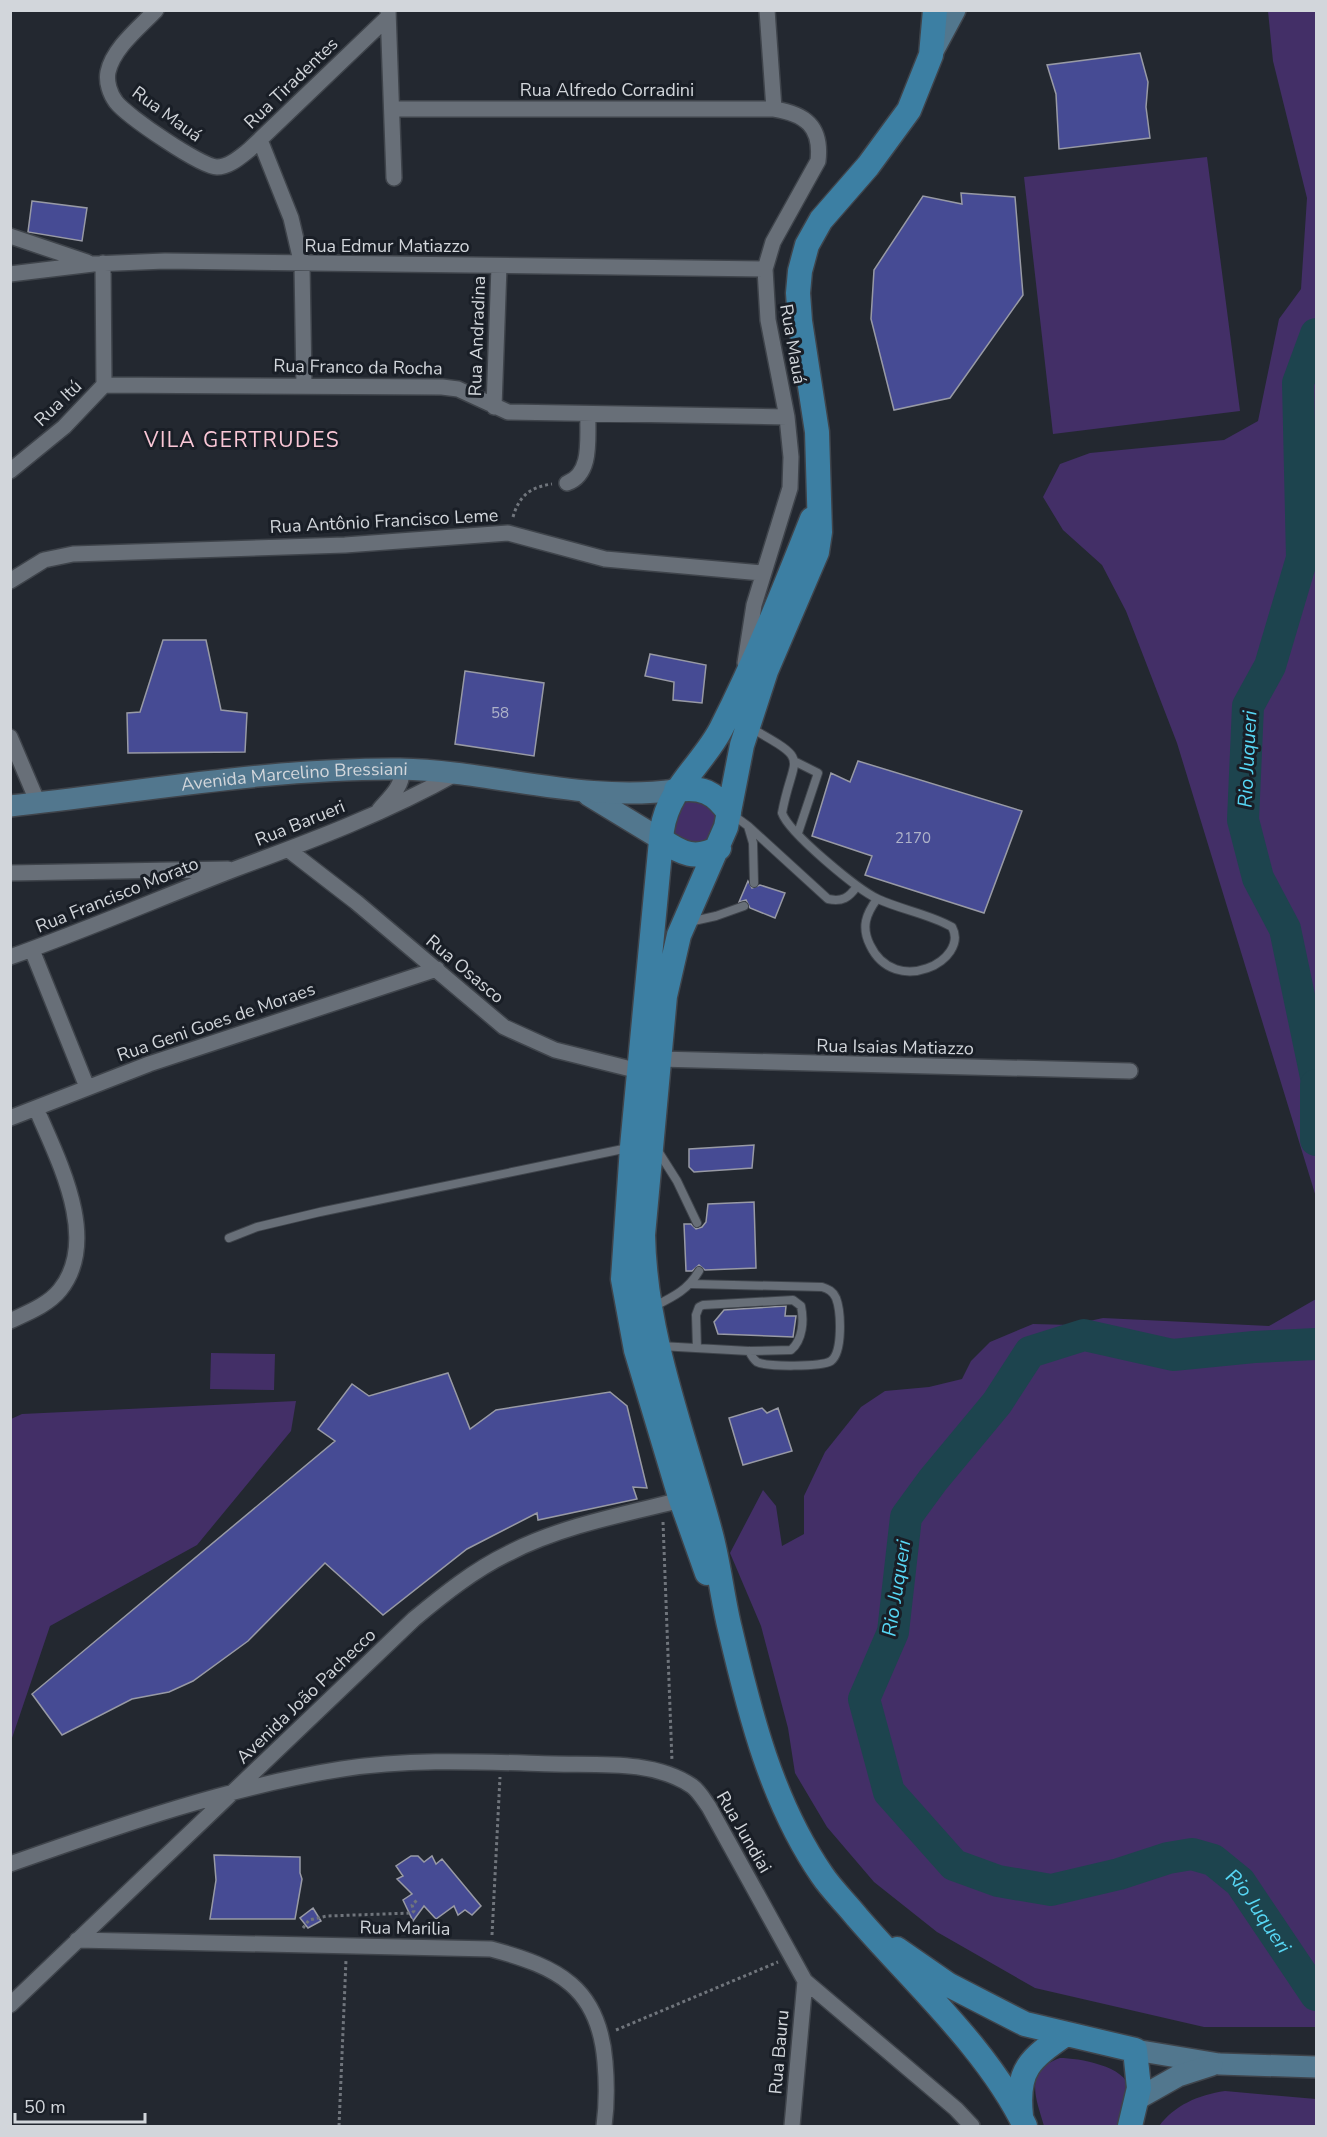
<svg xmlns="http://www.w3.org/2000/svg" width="1327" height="2137" font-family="'Nunito Sans',sans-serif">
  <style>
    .green { fill: #432f67 }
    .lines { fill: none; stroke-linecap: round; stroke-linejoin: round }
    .river { stroke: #1d444e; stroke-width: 32 }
    .building { fill: #464b94; stroke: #989aa5; stroke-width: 1.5 }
    .lane-casing { stroke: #3f444b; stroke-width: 10 }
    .street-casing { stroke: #3f444b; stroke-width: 18 }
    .secondary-casing { stroke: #3f444b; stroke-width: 24 }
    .primary-casing { stroke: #3f444b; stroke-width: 27 }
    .path { stroke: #70757c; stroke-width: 3; stroke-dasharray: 3 3; stroke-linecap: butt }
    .lane { stroke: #686f78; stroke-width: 8 }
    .street { stroke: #686f78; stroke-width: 15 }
    .secondary { stroke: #52778e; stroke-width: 21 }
    .primary { stroke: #3c7fa3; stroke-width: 24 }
    .labels { text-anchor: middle; stroke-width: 6; stroke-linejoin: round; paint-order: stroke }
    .number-label { font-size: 15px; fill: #afb3c9 }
    .street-label { font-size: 18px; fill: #d2d6db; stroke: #191e26 }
    .water-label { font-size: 20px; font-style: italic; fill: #57d6f4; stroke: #191e26 }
    .quarter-label { font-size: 21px; letter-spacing: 1.5px; fill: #fac7d6; stroke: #191e26 }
  </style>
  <rect width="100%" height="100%" fill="#232830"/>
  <path class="green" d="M 1268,11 L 1316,11 L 1316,1197 L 1177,743 L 1126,611 L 1102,565 L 1063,530 L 1043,497 L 1060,464 L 1090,453 L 1224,440 L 1258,421 L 1279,319 L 1301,289 L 1307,198 L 1273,61 Z
    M 1207,157 L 1240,411 L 1053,434 L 1024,177 Z
    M 701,799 L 712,805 L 716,817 L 712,837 L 695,848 L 671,832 L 676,814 L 688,800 Z
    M 1316,1299 L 1316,2027 L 1204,2027 L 1035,1988 L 937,1932 L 874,1882 L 827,1827 L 795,1773 L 788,1728 L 761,1626 L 730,1553 L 763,1490 L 776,1506 L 782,1546 L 804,1534 L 804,1496 L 825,1452 L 861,1407 L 885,1391 L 929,1387 L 962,1379 L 971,1361 L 990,1342 L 1033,1324 L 1071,1325 L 1103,1318 L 1269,1326 Z
    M 211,1353 L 275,1354 L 274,1390 L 210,1389 Z
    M 296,1401 L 291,1431 L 197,1545 L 50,1626 L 11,1741 L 11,1419 L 22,1414 Z
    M 1060,2058 C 1078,2058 1127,2066 1129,2089 C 1130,2100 1124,2116 1121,2126 L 1044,2126 C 1036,2098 1023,2071 1060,2058 Z
    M 1225,2091 L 1316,2099 L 1316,2126 L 1159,2126 C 1175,2105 1198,2095 1225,2091 Z"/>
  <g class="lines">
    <g class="river">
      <path d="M 1316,334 L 1298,383 L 1302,558 L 1270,666 L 1248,706 L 1243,820 L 1258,878 L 1285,929 L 1316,1077"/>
      <path d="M 1316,1085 L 1316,1140"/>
      <path id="s1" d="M 1316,1344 L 1254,1347 L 1173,1355 L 1084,1335 L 1030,1352 L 997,1403 L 933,1480 L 906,1517 L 893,1632 L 864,1699 L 889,1792 L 954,1865 L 998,1881 L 1051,1890 L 1119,1874 L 1168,1858 L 1192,1854 L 1213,1860 L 1240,1882 L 1316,1995"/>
    </g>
  </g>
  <path class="building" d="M 1140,53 L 1148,82 L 1146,107 L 1150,138 L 1059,149 L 1056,94 L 1047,65 Z
    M 961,193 L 1015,197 L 1023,295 L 950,398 L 894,410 L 871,319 L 874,270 L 923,196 L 962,204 Z
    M 32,201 L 87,208 L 82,241 L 28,232 Z
    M 163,640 L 206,640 L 221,710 L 247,713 L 245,752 L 128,753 L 127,713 L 140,712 Z
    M 650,654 L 706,665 L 702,703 L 673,700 L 674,682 L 645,676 Z
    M 465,671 L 544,683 L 534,756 L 455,744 Z
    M 858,761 L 1022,811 L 984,913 L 865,875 L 872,856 L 812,836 L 831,773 L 850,782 Z
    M 748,881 L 752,888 L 760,885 L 785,893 L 775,918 L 750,908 L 746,900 L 739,902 Z
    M 754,1145 L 752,1168 L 694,1172 L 689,1167 L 689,1149 Z
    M 754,1202 L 756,1268 L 705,1270 L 699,1265 L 692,1271 L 686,1271 L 684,1224 L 691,1224 L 696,1229 L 702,1227 L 706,1222 L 708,1204 Z
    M 786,1306 L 785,1316 L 796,1316 L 793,1337 L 718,1334 L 714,1322 L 724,1310 Z
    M 448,1373 L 470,1429 L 496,1410 L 610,1392 L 627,1406 L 647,1488 L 633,1487 L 637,1499 L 538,1520 L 537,1513 L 467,1549 L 383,1615 L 325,1563 L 248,1641 L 193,1681 L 169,1692 L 132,1699 L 62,1735 L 32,1694 L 335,1441 L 318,1429 L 352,1384 L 369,1396 Z
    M 762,1408 L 767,1413 L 778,1408 L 792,1451 L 743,1465 L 729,1418 Z
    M 214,1855 L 300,1857 L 300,1873 L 302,1879 L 295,1919 L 210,1919 L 216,1880 Z
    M 411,1856 L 418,1856 L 424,1862 L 432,1856 L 436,1864 L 442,1859 L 481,1906 L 472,1915 L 465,1910 L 458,1915 L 454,1906 L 436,1919 L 424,1906 L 413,1921 L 403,1900 L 412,1894 L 397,1879 L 403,1876 L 396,1866 Z
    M 313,1908 L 321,1921 L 308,1928 L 300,1918 Z"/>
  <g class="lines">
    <g class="lane-casing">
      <path id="lane" d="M 751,728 C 813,763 793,753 782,813 C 789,833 858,890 878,899 C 902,910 929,914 952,927 C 970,960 895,998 870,945 C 861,927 866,914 877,899
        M 796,762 L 818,773 L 798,833
        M 733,815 L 748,826 L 753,843 L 754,883
        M 748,826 L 828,899 C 842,902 849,898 857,886
        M 689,922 L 716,916 L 744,906
        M 658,1151 L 677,1181 L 697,1223
        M 229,1238 L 257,1227 L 320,1212 L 628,1148
        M 692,1284 L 822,1287 C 828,1289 833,1291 836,1298 C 841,1311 843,1352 831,1361 C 821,1367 767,1367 757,1362 C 753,1359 751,1355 749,1351
        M 653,1307 C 673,1297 688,1290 699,1271
        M 660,1346 L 749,1351 L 791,1350 C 803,1340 804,1320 801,1306 L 793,1300 L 703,1305 L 699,1307 L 696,1315 L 697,1348"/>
    </g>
    <g class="street-casing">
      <path id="street" d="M 156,10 C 140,27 113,48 108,72 C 106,82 110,94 116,102 C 127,116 201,167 217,167 C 229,167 240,157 249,150 L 388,17
        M 388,10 L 394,178
        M 767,10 L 774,109
        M 392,109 L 774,109 C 805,114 822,126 818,161 L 773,242 L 765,269 L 768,320 L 787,417 L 791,457 L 790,488 L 754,605 L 745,663
        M 260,140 L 291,218 L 302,265 L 304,385
        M 10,236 L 87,262
        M 103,263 L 104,385
        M 10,274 L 93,264 L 165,261 L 765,269
        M 104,385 L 442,387 L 458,389 L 508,412 L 787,417
        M 494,407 L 499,266
        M 10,471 L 64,427 L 104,385
        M 567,483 C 593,474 587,437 588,415
        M 10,581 L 44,560 L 73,554 L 345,545 L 508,533 L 605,559 L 762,573
        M 10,737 L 38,803
        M 379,810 C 390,797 403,787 402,769
        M 290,851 L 356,902 L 504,1027 L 555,1050 L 639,1071
        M 10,873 L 228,869
        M 32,950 L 87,1087
        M 10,957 C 86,930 160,898 235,869 C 311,841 386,813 457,773
        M 659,1059 L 1130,1071
        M 10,1118 L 149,1064 L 437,969
        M 10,1321 C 27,1313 48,1305 60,1290 C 101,1239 57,1158 36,1108
        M 10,1864 C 118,1826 228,1787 342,1769 C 412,1758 484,1762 555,1764 C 599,1765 654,1760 692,1786 C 699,1791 704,1800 709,1807 L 805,1981 L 956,2109 L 972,2126
        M 77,1940 L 491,1949 C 558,1967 599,1987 605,2062 C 607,2085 607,2104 604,2126
        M 10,2005 L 414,1619 C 444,1594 474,1570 509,1553 C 561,1526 625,1514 681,1500
        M 792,2126 L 805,1981"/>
    </g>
    <g class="secondary-casing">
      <g id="secondary">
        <path d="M 933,51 L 955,10"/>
        <path d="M 588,795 L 662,840"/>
        <path id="s2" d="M 10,806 C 140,792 270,768 400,769 C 493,771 583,803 676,790"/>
        <path d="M 1135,2050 L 1219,2064 L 1316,2067"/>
        <path d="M 1139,2098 L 1178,2076 L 1212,2065"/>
      </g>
    </g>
    <g class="primary-casing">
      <path id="primary" d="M 935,10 L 931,55 L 909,110 L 868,166 L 821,220 L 807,245 L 800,271 L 798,293 L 800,321 L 817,432 L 820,532 L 817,552 L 766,671 L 742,745 L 726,827 L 679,935 L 665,996 L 643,1235 C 645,1337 684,1434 710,1531 C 719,1563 722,1597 730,1629 C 750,1715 772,1802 822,1875 C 832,1890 846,1903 857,1917 C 913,1982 988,2049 1025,2126
        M 676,790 C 701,786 715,792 729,813
        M 662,840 C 682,854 695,860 719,848
        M 707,1573 L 681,1500 L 636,1350 L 623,1279 L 632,1147 L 662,830 C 668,788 703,764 721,729 C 756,660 784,590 812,519
        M 897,1949 L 949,1985 L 1025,2024 L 1135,2050 L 1139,2088 L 1130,2126
        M 1021,2116 C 1016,2069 1030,2059 1066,2034"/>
    </g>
    <path class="path" d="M 513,517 C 519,496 530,487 552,484
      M 663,1522 L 672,1761
      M 303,1928 L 309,1920 L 327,1916 L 412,1913 L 414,1911 L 412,1905 L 417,1900
      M 492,1935 L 500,1777
      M 616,2030 L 778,1962
      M 339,2126 L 346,1960"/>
    <use href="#lane" class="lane"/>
    <use href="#street" class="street"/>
    <use href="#secondary" class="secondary"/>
    <use href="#primary" class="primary"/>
  </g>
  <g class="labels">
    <g class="number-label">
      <text x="500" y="718">58</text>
      <text x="913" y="843">2170</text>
    </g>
    <g class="street-label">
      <text transform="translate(291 83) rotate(-44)" y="6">Rua Tiradentes</text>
      <text x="607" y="96">Rua Alfredo Corradini</text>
      <text transform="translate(167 114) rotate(36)" y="6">Rua Mauá</text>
      <text x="387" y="252">Rua Edmur Matiazzo</text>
      <text transform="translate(477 336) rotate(-88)" y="6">Rua Andradina</text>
      <text transform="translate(793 344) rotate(80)" y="6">Rua Mauá</text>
      <text transform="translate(358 367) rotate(1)" y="6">Rua Franco da Rocha</text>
      <text transform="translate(58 403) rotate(-44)" y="6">Rua Itú</text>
      <text transform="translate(384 521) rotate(-3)" y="6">Rua Antônio Francisco Leme</text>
      <text dy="6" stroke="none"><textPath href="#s2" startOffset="286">Avenida Marcelino Bressiani</textPath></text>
      <text transform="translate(300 823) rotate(-22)" y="6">Rua Barueri</text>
      <text transform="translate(117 895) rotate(-22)" y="6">Rua Francisco Morato</text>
      <text transform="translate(465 969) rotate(40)" y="6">Rua Osasco</text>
      <text transform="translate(216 1022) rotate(-19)" y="6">Rua Geni Goes de Moraes</text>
      <text transform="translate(895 1047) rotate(1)" y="6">Rua Isaias Matiazzo</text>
      <text transform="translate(306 1696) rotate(-44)" y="6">Avenida João Pachecco</text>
      <text transform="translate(744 1832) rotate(60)" y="6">Rua Jundiai</text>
      <text transform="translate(405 1928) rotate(1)" y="6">Rua Marilia</text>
      <text transform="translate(779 2052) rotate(-85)" y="6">Rua Bauru</text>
    </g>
    <g class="water-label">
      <text transform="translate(1247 759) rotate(-87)" y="7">Rio Juqueri</text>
      <text transform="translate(896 1588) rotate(-81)" y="7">Rio Juqueri</text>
      <text dy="7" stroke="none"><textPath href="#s1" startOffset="1218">Rio Juqueri</textPath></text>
    </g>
    <g class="quarter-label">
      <text x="242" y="447">VILA GERTRUDES</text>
    </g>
  </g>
  <rect width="1327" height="2137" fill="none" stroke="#d2d6db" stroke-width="24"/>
  <path d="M15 2113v9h130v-9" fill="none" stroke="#d2d6db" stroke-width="3"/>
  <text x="24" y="2113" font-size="18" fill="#d2d6db" stroke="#191e26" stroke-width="4.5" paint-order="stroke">50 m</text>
</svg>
